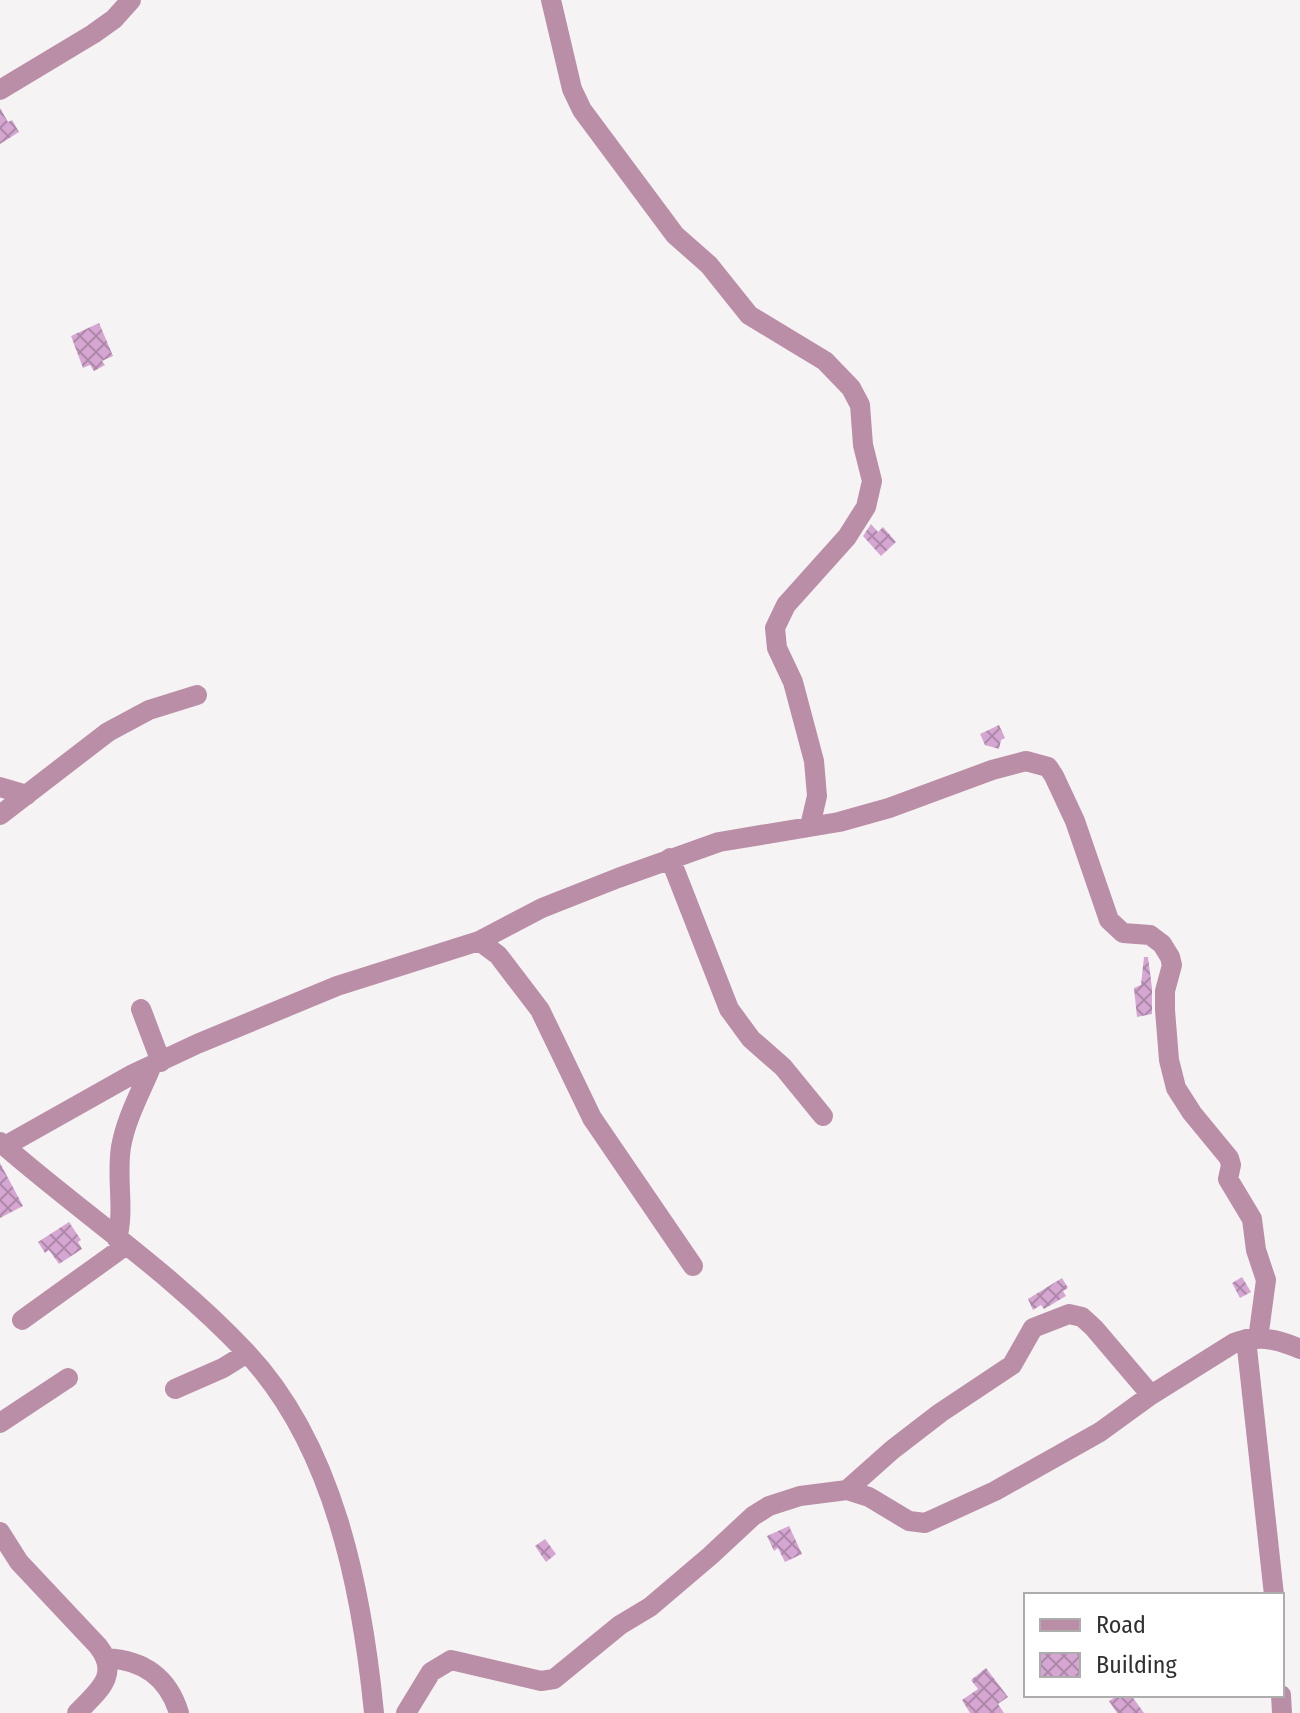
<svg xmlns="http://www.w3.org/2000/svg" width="1300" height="1713" font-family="'Fira Sans Condensed',sans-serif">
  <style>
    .building { fill: url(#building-cross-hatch) }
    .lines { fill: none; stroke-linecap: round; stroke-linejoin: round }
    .minor { stroke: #ba8ea6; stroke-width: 20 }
  </style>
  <defs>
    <pattern id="building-cross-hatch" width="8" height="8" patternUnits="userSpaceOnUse" patternTransform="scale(2)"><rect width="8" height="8" fill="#d5a6d1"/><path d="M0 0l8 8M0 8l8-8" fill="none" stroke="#ad88aa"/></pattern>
  </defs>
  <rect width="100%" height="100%" fill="#f6f3f5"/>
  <path class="building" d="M 0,108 L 8,122 L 12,120 L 19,132 L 0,144 Z
    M 99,323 L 113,356 L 102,361 L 105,365 L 94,371 L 90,365 L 83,368 L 71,336 Z
    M 871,524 L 878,532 L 883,527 L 896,542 L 881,556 L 863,536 Z
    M 999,725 L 1005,738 L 1001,740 L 999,749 L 985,745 L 980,734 Z
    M 1144,957 L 1148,957 L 1152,988 L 1152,1014 L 1137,1017 L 1134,988 L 1141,985 Z
    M 0,1163 L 23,1206 L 0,1218 Z
    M 69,1222 L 81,1240 L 78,1242 L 82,1249 L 59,1264 L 49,1250 L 45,1253 L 38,1242 Z
    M 1242,1277 L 1251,1292 L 1240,1298 L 1232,1283 Z
    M 1062,1278 L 1068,1288 L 1063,1291 L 1066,1296 L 1044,1309 L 1041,1305 L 1033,1310 L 1028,1299 Z
    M 789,1526 L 802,1554 L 785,1562 L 778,1548 L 774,1551 L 767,1536 Z
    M 545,1539 L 556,1554 L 546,1562 L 535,1546 Z
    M 986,1668 L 1008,1697 L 998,1704 L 1004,1713 L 970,1713 L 962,1700 L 978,1689 L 971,1680 Z
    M 1118,1695 L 1131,1695 L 1144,1713 L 1117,1713 L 1109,1701 Z"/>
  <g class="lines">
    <path class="minor" d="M 551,0 L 572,89 L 582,110 L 675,235 L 709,265 L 749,315 L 825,361 L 851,388 L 860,405 L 863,445 L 872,481 L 866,507 L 847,537 L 786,605 L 775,628 L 777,648 L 793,682 L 814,761 L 817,796 L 810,826
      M 0,90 L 93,34 L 114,19 L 131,0
      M 0,787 L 27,795
      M 0,815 L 108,732 L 149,710 L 197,695
      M 670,858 L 729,1009 L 751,1039 L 783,1067 L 823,1116
      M 479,941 L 498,955 L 540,1010 L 592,1118 L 693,1266
      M 141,1009 L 161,1062
      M 0,1142 C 80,1212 173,1274 246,1352 C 334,1445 362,1590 374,1713
      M 5,1146 L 133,1074 L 197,1044 L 337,986 L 479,941 L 542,908 L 618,878 L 719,842 L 839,822 L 889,808 L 992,770 L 1026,761 L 1048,767 L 1054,776 L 1075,821 L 1109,920 L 1123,933 L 1150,935 L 1162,944 L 1170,957 L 1172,965 L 1165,991 L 1165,1010 L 1169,1060 L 1176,1088 L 1192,1113 L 1229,1158 L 1231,1165 L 1228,1179 L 1252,1219 L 1256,1250 L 1266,1280 L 1258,1339
      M 117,1239 C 125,1209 116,1178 121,1147 C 126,1118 141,1092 152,1065
      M 22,1320 L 125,1246
      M 1246,1339 L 1274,1595
      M 175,1389 L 223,1368 L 247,1353
      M 0,1423 L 68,1378
      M 847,1490 L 892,1450 L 940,1413 L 1012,1365 L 1033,1328 L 1069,1314 L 1082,1317 L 1094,1328 L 1151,1395
      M 0,1532 L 19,1562 L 98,1646 C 121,1675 98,1691 77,1713
      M 106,1658 C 143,1660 168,1677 179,1713
      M 1281,1695 L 1282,1713
      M 406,1713 L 431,1672 L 451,1660 L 541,1681 L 554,1679 L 620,1625 L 650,1607 L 710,1556 L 753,1516 L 769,1506 L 800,1496 L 847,1490 L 869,1497 L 909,1521 L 925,1523 L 995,1491 L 1100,1432 L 1151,1395 L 1234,1343 C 1255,1334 1280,1340 1300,1349"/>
  </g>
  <rect x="1024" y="1593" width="260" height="104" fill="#ffffff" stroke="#adadad" stroke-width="2"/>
  <rect x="1040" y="1619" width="40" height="12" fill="#ba8ea6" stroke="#adadad" stroke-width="2"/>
  <text x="1096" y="1633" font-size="24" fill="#323132">Road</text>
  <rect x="1040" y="1653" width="40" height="24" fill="url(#building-cross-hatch)" stroke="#adadad" stroke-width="2"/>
  <text x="1096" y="1673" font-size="24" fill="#323132">Building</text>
</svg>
